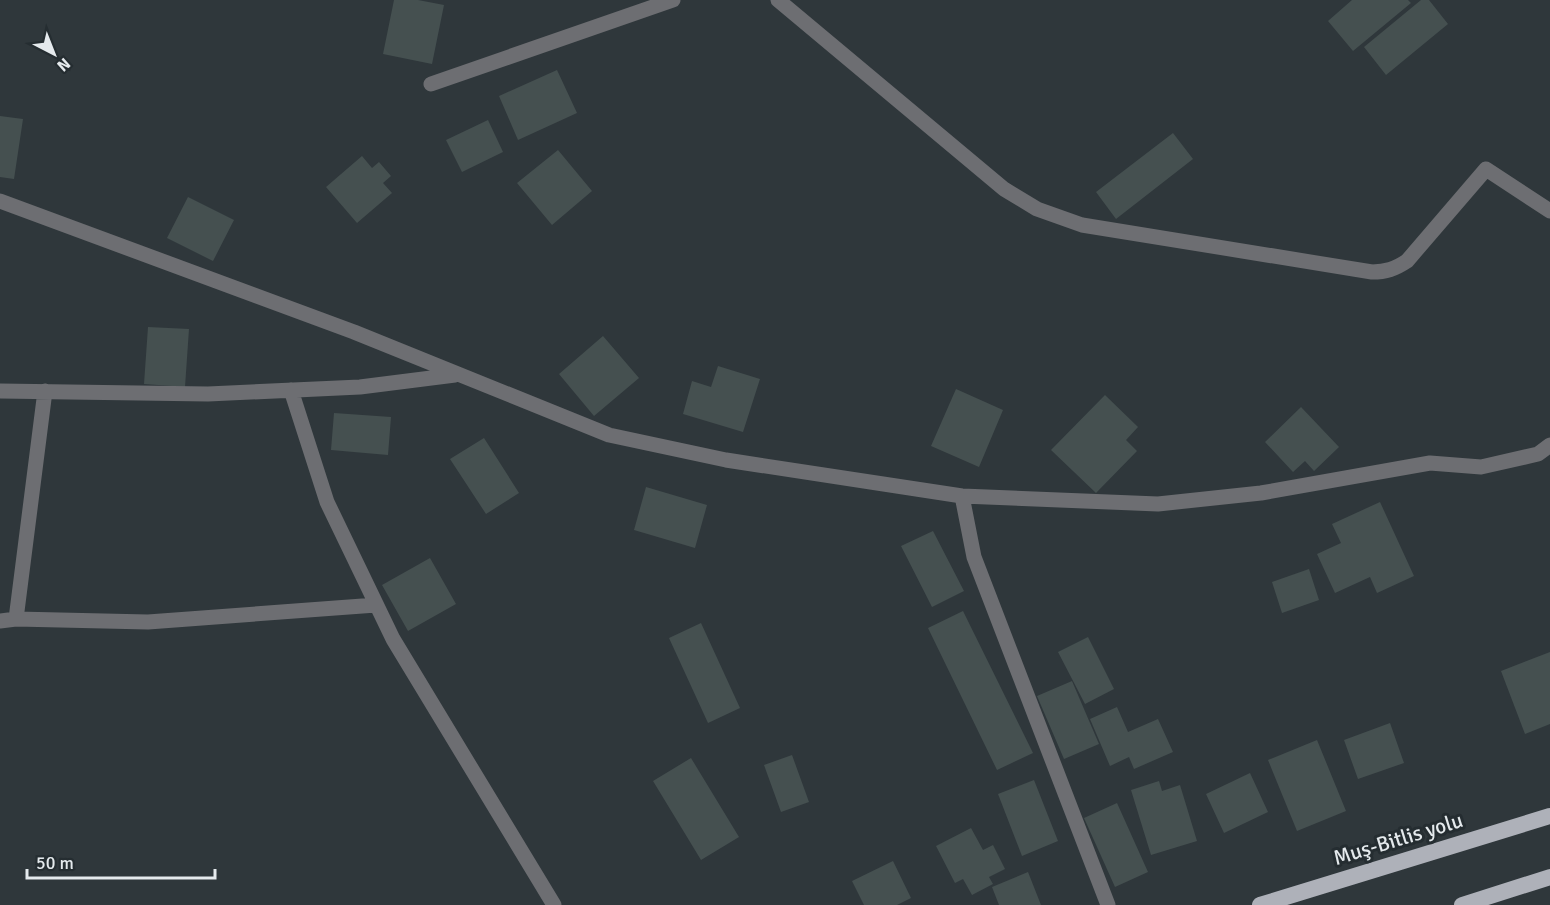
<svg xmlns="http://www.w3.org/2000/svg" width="1550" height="905" font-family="Signika,sans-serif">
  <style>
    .building { fill: #455050 }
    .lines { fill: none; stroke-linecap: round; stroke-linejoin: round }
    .minor { stroke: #6d6e72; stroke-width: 15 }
    .trunk { stroke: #aeb1b9; stroke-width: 16 }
    .labels { text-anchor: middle; stroke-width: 6; stroke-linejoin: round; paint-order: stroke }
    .street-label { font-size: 21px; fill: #e5eaed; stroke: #252d31 }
  </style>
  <rect width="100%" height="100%" fill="#2f373b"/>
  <path class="building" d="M 394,0 L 418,0 L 444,5 L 432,64 L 383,54 Z
    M 1352,0 L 1408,0 L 1411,3 L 1353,51 L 1328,21 Z
    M 1421,0 L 1429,0 L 1448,24 L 1386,75 L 1364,47 Z
    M 557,70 L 577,113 L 518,140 L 499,96 Z
    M 0,116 L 23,119 L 14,179 L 0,177 Z
    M 488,120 L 503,152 L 462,172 L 446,140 Z
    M 1173,133 L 1193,159 L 1116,219 L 1096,192 Z
    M 558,150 L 592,191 L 552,225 L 517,183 Z
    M 362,156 L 372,168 L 379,162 L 391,176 L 383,183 L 392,193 L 357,223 L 326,187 Z
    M 188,197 L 234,220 L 213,261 L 167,238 Z
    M 148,327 L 189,329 L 185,387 L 144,384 Z
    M 603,336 L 639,378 L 594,416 L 559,374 Z
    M 718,366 L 760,379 L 743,432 L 683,414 L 692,381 L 711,387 Z
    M 956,389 L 1003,410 L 979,467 L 931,446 Z
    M 1105,395 L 1138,427 L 1126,440 L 1137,451 L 1096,493 L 1051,450 Z
    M 1301,407 L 1339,447 L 1314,471 L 1305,461 L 1293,472 L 1265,442 Z
    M 334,413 L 391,417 L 388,455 L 331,450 Z
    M 484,438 L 519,493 L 486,514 L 450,459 Z
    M 646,487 L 707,505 L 695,548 L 634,530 Z
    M 1380,502 L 1414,576 L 1377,593 L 1370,577 L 1335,593 L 1317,554 L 1341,543 L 1332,524 Z
    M 933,531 L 964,591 L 932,607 L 901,546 Z
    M 430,558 L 456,604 L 408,631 L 382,585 Z
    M 1309,569 L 1319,600 L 1282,613 L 1272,582 Z
    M 963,611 L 1033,753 L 997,770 L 928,628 Z
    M 701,623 L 740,708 L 708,723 L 669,638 Z
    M 1088,637 L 1114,689 L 1085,704 L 1058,652 Z
    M 1550,652 L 1550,724 L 1525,734 L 1501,671 Z
    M 1072,681 L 1099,744 L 1064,759 L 1037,696 Z
    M 1117,707 L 1128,732 L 1158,719 L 1173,752 L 1134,769 L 1129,757 L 1110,766 L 1090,719 Z
    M 1390,723 L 1404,763 L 1358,779 L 1344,740 Z
    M 1317,740 L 1346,811 L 1297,831 L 1268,760 Z
    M 792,755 L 809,802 L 781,812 L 764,765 Z
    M 691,758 L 739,837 L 701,860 L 653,781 Z
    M 1250,773 L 1268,812 L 1224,833 L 1206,794 Z
    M 1034,780 L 1058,841 L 1022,856 L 998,794 Z
    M 1159,781 L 1162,791 L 1180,785 L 1197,841 L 1151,855 L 1131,790 Z
    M 1117,803 L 1148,872 L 1115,887 L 1084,818 Z
    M 971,828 L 983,850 L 993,845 L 1005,869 L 989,877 L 993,884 L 972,895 L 963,879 L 955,883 L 936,846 Z
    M 893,861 L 911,898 L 897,905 L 864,905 L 852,881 Z
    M 1028,872 L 1041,905 L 999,905 L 992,887 Z"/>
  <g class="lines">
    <path class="minor" d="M 778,0 L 1004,189 L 1037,209 L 1082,225 L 1372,272 C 1386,272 1395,269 1407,261 L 1486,169 L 1550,211
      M 431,84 L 673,0
      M 0,201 L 354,332 L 609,435 L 726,460 L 962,496 L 1158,504 L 1261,493 L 1430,463 L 1481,467 L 1538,454 L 1550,445
      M 291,390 L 327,502 L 393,639 L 554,905
      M 0,391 L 208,394 L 360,387 L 455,375
      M 962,496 L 974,557 L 1108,905
      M 16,619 L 45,391
      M 0,621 L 16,619 L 148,622 L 376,605"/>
    <path class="trunk" d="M 1260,905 L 1550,816
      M 1462,905 L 1550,877"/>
  </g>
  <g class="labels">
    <g class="street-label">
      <text transform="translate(1398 839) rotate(-17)" y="7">Muş-Bitlis yolu</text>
    </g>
  </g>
  <g transform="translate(54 54) rotate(138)" stroke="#252d31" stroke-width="4.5" paint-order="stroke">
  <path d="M0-4.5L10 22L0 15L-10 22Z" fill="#e5eaed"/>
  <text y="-9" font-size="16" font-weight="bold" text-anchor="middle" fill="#e5eaed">N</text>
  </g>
  <path d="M27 869v9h188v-9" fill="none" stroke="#e5eaed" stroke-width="3"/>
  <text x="36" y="869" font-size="18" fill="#e5eaed" stroke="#252d31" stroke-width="4.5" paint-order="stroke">50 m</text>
</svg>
